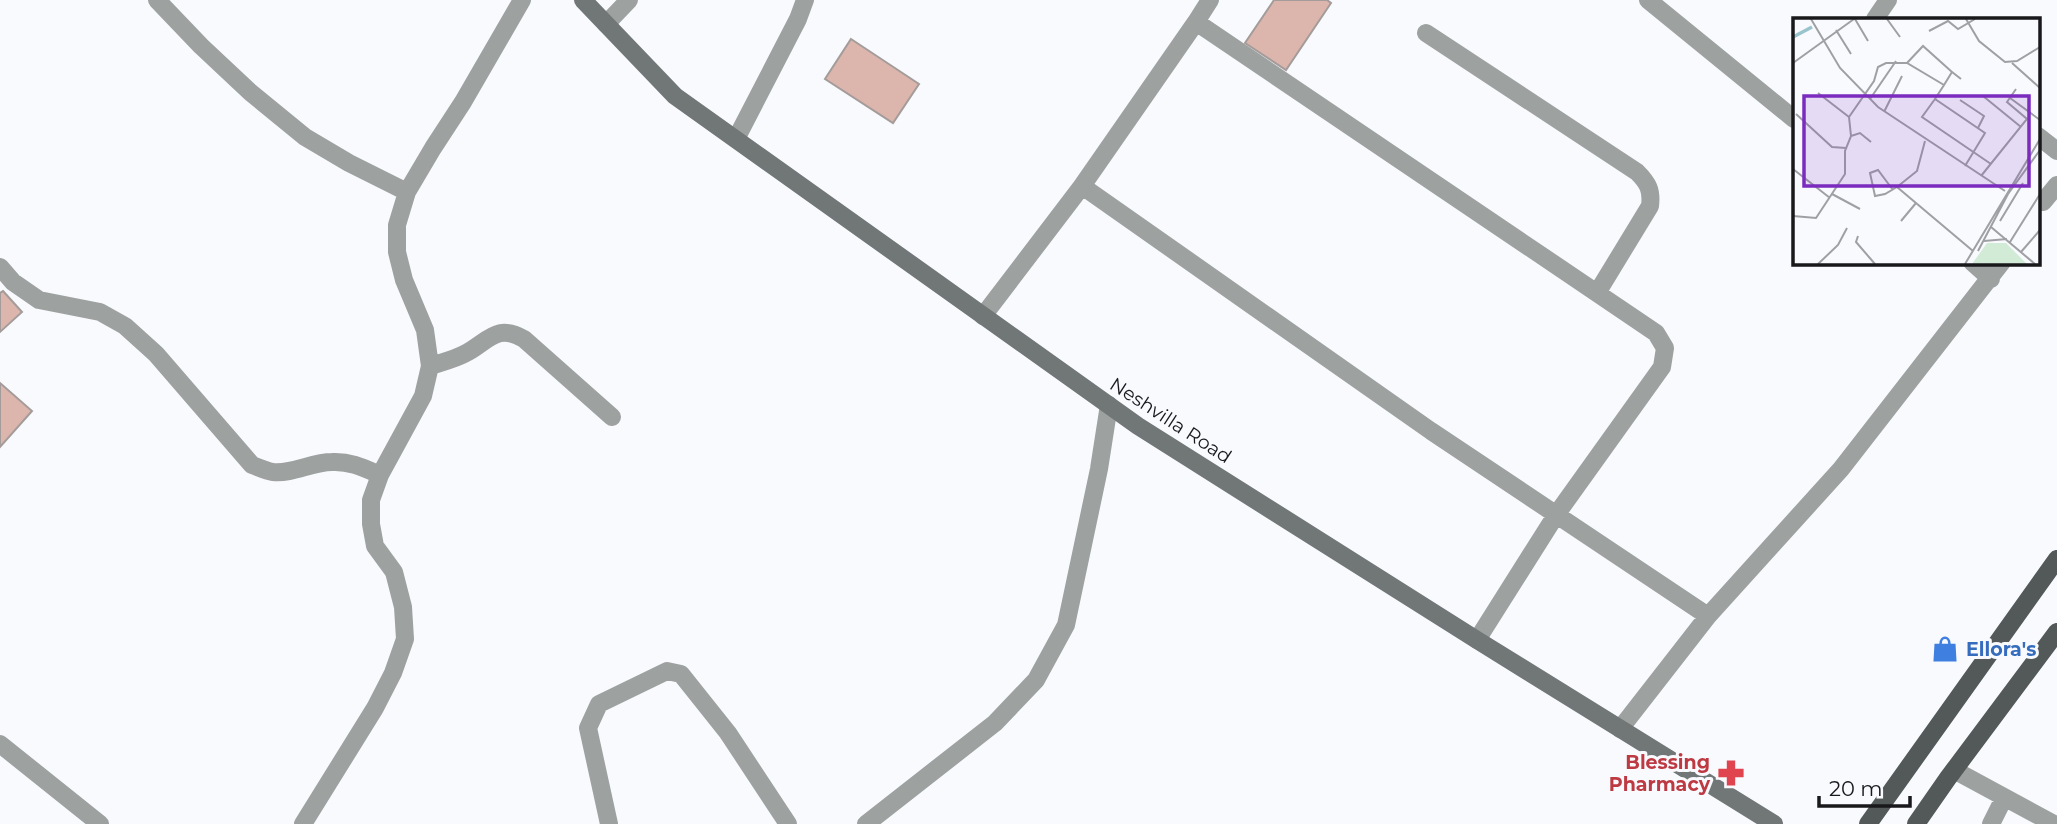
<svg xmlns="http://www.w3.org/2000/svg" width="2057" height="824" font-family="Montserrat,sans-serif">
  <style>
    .building { fill: #dcb6ad; stroke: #a49c9a; stroke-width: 2 }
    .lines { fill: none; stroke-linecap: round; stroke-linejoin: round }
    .street { stroke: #9da1a0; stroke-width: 18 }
    .secondary { stroke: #717676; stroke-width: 18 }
    .primary { stroke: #525958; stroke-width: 18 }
    .labels { text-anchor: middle; stroke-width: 6; stroke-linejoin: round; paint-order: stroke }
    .street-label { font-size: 19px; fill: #19191c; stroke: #f9fafe }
    .shop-label { font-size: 19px; font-weight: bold; fill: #366cbe; stroke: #f9fafe; text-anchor: start }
    .health-label { font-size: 19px; font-weight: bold; fill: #be3a42; stroke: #f9fafe; text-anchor: end }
    .inset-river { fill: none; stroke: #99c4cc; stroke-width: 3.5 }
    .inset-road { fill: none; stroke: #9fa0a4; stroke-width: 2 }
    .view { fill: #7b2cbf; fill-opacity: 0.15; stroke: #7b2cbf; stroke-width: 3.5 }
    .inset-edge { fill: none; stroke: #19191c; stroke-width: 3.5 }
  </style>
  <rect width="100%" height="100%" fill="#f9fafe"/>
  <path class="building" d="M 1274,0 L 1327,0 L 1331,3 L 1286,70 L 1245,43 Z
    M 851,39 L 919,84 L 893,123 L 825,79 Z
    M 3,291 L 22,312 L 0,332 L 0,293 Z
    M 0,383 L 32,411 L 0,447 Z"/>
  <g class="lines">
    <path class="street" d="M 157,0 L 201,46 L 250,92 L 305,137 L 349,163 L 407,192
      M 1210,0 L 1196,22 L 1656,333 L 1665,348 L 1662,367 L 1556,515 L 1477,640
      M 1648,0 L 1794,119
      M 1875,19 L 1888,0
      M 1196,22 L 1082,186 L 1431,431 L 1708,616
      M 606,24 L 629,0
      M 1426,33 L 1637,172 C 1648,183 1652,190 1650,206 L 1597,293
      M 2038,136 L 2057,151
      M 736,139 L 798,19 L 805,0
      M 2043,202 L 2057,185
      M 1972,262 L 1991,279
      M 0,267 L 13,282 L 39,300 L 100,312 L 125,326 L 156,354 L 252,465 C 258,467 266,471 273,472 C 293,474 312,462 332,462 C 350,461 364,468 380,475
      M 983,316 L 1082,186
      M 430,366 C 443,362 456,359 468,352 C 490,339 498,324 524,339 L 612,417
      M 1620,729 L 1708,616 L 1841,469 L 2002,262
      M 0,744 L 100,824
      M 1954,770 L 2054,824
      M 303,824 L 375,708 L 393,673 L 405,639 L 403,607 L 394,572 L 375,546 L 371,524 L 371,500 L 380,475 L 423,396 L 430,366 L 425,330 L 404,280 L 397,252 L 397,225 L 407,192 L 433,148 L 463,102 L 522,0
      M 609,824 L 588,728 L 599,704 L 667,671 L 681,674 L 728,733 L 788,824
      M 866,824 L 995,723 L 1036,680 L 1066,625 L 1099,469 L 1109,405
      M 1991,824 L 2004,798"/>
    <path class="secondary" d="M 583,0 L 675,96 L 1138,426 L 1477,640 L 1774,824"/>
    <path class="primary" d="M 1868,824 L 2057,559
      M 1916,824 L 1948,778 L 2057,632"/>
  </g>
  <defs>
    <g id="shop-bare" transform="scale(2.1)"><path d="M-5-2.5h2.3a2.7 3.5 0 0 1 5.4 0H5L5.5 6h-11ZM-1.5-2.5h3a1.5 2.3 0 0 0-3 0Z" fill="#3f7fe0" stroke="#f9fafe" stroke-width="2.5" paint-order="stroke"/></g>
    <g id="pharmacy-bare" transform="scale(2.1)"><path d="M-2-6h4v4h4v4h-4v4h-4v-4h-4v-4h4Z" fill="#e0444e" stroke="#f9fafe" stroke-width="2.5" paint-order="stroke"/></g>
  </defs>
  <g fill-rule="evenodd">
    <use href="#shop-bare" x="1945" y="649"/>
    <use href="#pharmacy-bare" x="1731" y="773"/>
  </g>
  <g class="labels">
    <g class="street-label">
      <text transform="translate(1171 420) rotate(33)" y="7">Neshvilla Road</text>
    </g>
    <g class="shop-label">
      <text x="1966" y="656">Ellora's</text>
    </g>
    <g class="health-label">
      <text x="1710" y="769">Blessing<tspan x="1710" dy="22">Pharmacy</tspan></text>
    </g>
  </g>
  <g transform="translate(1793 18)">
    <rect width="247" height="247" fill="#f9fafe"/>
    <path d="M 194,225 L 213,225 L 234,246 L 179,246 Z" fill="#d2ebd6"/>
    <path class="inset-river" d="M 0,19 L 19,9"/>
    <path class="inset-road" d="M 18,1 L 47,50 L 85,89 L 212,173M 62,1 L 75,23M 94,1 L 107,19M 173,1 L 186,23 L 212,44 L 224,43 L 247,29M 43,12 L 58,36M 136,13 L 155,3 L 165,11 L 182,1M 0,45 L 61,1M 114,45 L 130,28 L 159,54M 219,45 L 247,70M 151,67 L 159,54 L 168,61M 25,75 L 56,99M 190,78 L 228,109M 217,80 L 247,102M 77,81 L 103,43M 142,81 L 129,99 L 198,146M 167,82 L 191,98 L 185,110M 91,94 L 109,58M 3,96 L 39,129 L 53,130M 58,118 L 67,115 L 78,124M 132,123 L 124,153 L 104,169 L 180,233M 0,151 L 37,180M 188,158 L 234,101 L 214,84 L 223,71M 100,172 L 85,152 L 77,155 L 82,178 L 92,176 L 104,169M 39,176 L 67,191M 0,198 L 23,200 L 52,156 L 52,133 L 58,118 L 56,99 L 81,63 L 85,49 L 93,45 L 114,45 L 151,67 L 142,81 L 192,115 L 172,148M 108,203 L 123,185M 207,203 L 230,165M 198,209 L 242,246M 65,218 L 63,224 L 82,246M 191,223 L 214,221M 217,224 L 247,176M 185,233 L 215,176 L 247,132M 228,234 L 247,212M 25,246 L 45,227 L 54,210M 172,246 L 247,121"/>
    <path class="view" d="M 11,78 L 236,78 L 236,168 L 11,168 Z"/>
    <rect width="247" height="247" class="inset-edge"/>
  </g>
  <path d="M1819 796v10h91v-10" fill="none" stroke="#19191c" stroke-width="3.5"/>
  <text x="1829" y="796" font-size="21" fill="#19191c" stroke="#f9fafe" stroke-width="5" paint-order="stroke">20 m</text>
</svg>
